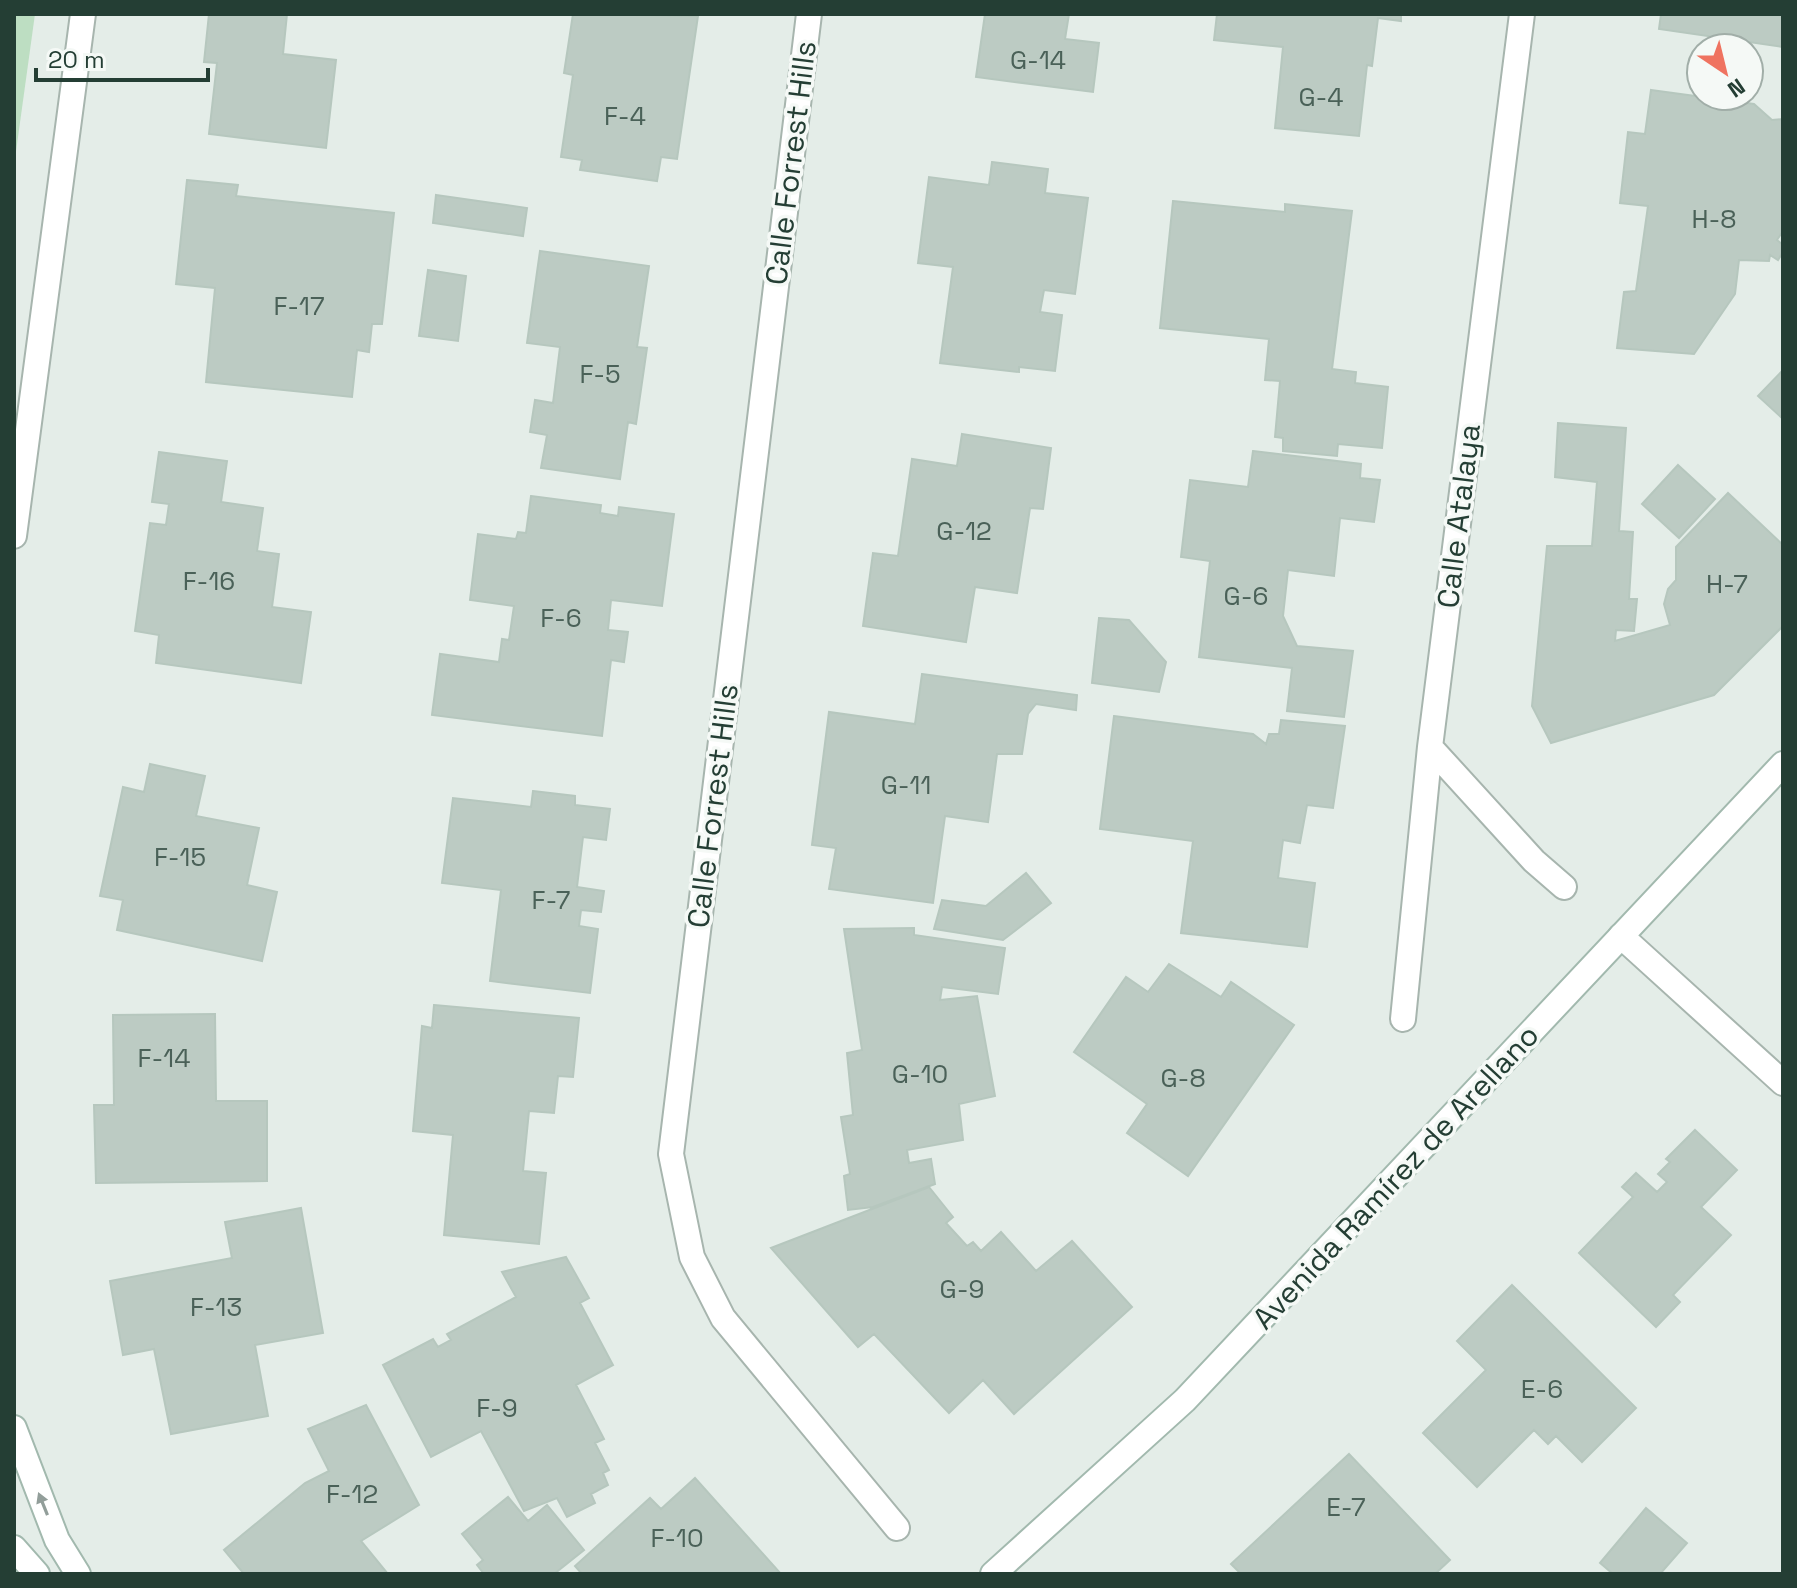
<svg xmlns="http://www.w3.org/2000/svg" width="1797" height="1588" font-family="'Space Grotesk',sans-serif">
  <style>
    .green { fill: #bddec2 }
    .building { fill: #bccbc3; stroke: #b6c7be; stroke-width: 2 }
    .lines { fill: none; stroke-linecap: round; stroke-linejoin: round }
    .street-casing { stroke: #a7b5ae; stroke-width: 28 }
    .secondary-casing { stroke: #a2b9ae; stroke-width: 28 }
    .street { stroke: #fff; stroke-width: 24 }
    .secondary { stroke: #fff; stroke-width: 24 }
    .oneway { fill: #929e9a }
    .labels { text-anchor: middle; stroke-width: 7; stroke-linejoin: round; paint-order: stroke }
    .number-label { font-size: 26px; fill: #4a6158 }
    .street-label { font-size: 30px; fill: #243e34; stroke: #f5f9f6 }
  </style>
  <rect width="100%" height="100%" fill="#e4ede8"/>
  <path class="green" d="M 14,14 L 35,14 L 14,166 Z"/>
  <path class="building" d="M 209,14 L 287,14 L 283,54 L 336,60 L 326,148 L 209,134 L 217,63 L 204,62 Z
    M 573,14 L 698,16 L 677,159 L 661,157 L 657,181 L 580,170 L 582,160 L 561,157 L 573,75 L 564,73 Z
    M 985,14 L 1069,14 L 1065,39 L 1099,43 L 1093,92 L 976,77 Z
    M 1217,14 L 1401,14 L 1401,21 L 1378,18 L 1372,66 L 1367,65 L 1359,136 L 1275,128 L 1283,47 L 1214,40 Z
    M 1661,14 L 1783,14 L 1783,47 L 1659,29 Z
    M 1651,90 L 1754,104 L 1772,120 L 1783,119 L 1783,231 L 1777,240 L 1783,245 L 1783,252 L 1778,260 L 1770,255 L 1769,261 L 1739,260 L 1735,294 L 1694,354 L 1617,348 L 1624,292 L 1636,291 L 1648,206 L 1620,203 L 1628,132 L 1645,134 Z
    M 992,162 L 1048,169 L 1045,193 L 1088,198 L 1075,294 L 1044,290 L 1040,312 L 1062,315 L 1055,371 L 1019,367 L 1019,372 L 940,363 L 953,267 L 918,263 L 929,177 L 989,185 Z
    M 187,180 L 238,185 L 236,196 L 394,213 L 382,324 L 372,324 L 369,352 L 357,350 L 352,397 L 206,382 L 215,288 L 176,284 Z
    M 436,195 L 527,208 L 523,236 L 433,223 Z
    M 1173,201 L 1285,212 L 1285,204 L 1352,211 L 1332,369 L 1356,372 L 1355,383 L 1388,387 L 1382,448 L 1338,444 L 1337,456 L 1283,451 L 1283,438 L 1275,437 L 1280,381 L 1265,380 L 1269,339 L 1160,328 Z
    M 540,251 L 649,266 L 637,347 L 647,348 L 636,424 L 628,422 L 620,479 L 541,468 L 547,435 L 530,432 L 535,400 L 553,403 L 560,347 L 527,343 Z
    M 428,270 L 466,276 L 458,341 L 419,336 Z
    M 1783,370 L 1783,419 L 1758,396 Z
    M 1558,423 L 1626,428 L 1619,531 L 1633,532 L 1629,599 L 1637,599 L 1634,631 L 1616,630 L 1615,641 L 1670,625 L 1664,604 L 1668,589 L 1676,580 L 1676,547 L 1728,493 L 1783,545 L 1783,626 L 1714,695 L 1551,743 L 1532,706 L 1547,546 L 1592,546 L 1597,482 L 1555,477 Z
    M 962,434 L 1051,448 L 1043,509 L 1030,508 L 1017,593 L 975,587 L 966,642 L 863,626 L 873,553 L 898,556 L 912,459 L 957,466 Z
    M 1253,451 L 1361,464 L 1360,478 L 1380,480 L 1374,522 L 1340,518 L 1334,576 L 1288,570 L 1283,616 L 1297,646 L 1353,651 L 1344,717 L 1287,711 L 1292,668 L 1199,657 L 1210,561 L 1181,557 L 1190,480 L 1248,487 Z
    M 159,452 L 227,461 L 221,502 L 263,508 L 257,551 L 279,554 L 272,607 L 311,612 L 301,683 L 156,663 L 159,635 L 135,631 L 150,523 L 166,525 L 169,504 L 152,502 Z
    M 1678,465 L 1715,499 L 1679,538 L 1642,504 Z
    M 531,496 L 601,505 L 600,513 L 618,516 L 619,507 L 674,514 L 662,606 L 611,600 L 608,630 L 628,632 L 624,662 L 611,660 L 602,736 L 432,715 L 440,654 L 499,662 L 502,639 L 509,640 L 514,606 L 470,600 L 478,534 L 516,539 L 518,532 L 526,533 Z
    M 1099,618 L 1129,620 L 1166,662 L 1159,692 L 1092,683 Z
    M 922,674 L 1077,695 L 1076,710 L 1036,704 L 1028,714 L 1022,754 L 997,754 L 988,822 L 945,816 L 933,903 L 829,889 L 836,848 L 812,845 L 829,712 L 915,724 Z
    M 1114,716 L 1253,734 L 1266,744 L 1269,734 L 1279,734 L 1281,720 L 1345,726 L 1333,808 L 1307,805 L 1300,843 L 1283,840 L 1278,878 L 1315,883 L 1307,947 L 1181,933 L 1193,841 L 1100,829 Z
    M 150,764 L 205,776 L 196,816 L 259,828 L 247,885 L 277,892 L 262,961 L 117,930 L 123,900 L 100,896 L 123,787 L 144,792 Z
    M 533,791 L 575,796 L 575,805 L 610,809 L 606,840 L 583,837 L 577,887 L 604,891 L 601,912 L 581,910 L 579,926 L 598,929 L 590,993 L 490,981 L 501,890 L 442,883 L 453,798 L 531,807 Z
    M 1026,873 L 1051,903 L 1003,940 L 934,929 L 942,900 L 986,906 Z
    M 914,928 L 914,935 L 1005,948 L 998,994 L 942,987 L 940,1000 L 977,996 L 995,1096 L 959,1104 L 963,1140 L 907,1150 L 909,1163 L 931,1159 L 935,1184 L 873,1207 L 848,1210 L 844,1176 L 850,1174 L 841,1117 L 853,1115 L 847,1053 L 862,1050 L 844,929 Z
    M 1169,964 L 1221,997 L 1231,982 L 1294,1025 L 1188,1176 L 1127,1133 L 1147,1104 L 1074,1052 L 1126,977 L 1148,992 Z
    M 434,1005 L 579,1018 L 573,1077 L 558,1076 L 554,1113 L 529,1111 L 523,1171 L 546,1173 L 539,1244 L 444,1235 L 453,1135 L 413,1131 L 422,1026 L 432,1028 Z
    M 215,1014 L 216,1101 L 267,1101 L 267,1181 L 96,1183 L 94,1105 L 114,1105 L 113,1015 Z
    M 1695,1130 L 1737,1170 L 1701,1207 L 1731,1235 L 1673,1295 L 1680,1302 L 1656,1327 L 1579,1253 L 1633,1197 L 1622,1187 L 1636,1173 L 1657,1192 L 1667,1182 L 1658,1174 L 1670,1162 L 1666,1159 Z
    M 929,1187 L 953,1217 L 946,1223 L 967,1246 L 973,1242 L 981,1251 L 1001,1232 L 1036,1271 L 1072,1241 L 1132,1307 L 1014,1414 L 983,1380 L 949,1413 L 874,1334 L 858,1347 L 771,1248 Z
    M 301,1208 L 323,1333 L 255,1345 L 268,1416 L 171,1434 L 154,1349 L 123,1355 L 110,1281 L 232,1258 L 225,1222 Z
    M 566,1257 L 589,1298 L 580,1303 L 613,1365 L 576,1385 L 604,1439 L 595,1443 L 609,1470 L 603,1473 L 608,1485 L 591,1494 L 595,1503 L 567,1517 L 557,1498 L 524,1511 L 481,1431 L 431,1457 L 383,1365 L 433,1339 L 438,1347 L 451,1340 L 447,1334 L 516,1297 L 502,1272 Z
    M 1512,1285 L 1636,1408 L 1582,1462 L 1556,1436 L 1548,1444 L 1534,1430 L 1477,1487 L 1423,1433 L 1486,1370 L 1457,1341 Z
    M 366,1405 L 419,1505 L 361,1541 L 388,1574 L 244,1574 L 224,1550 L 305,1483 L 329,1471 L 308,1429 Z
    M 1349,1454 L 1450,1560 L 1435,1574 L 1241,1574 L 1231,1564 Z
    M 695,1478 L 781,1574 L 582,1574 L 575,1566 L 650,1498 L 661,1509 Z
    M 508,1497 L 528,1521 L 547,1505 L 584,1550 L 554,1574 L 484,1574 L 477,1565 L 483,1560 L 462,1534 Z
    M 1646,1508 L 1687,1543 L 1660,1574 L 1613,1574 L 1600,1563 Z"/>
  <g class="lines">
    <g class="street-casing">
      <path id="street" d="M 809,14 L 671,1154 L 692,1257 L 723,1318 L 897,1528
        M 14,536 L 83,14
        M 1430,747 L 1534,861 L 1564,887
        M 1621,936 L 1783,1083
        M 1403,1019 L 1430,747 L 1522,14"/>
    </g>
    <g class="secondary-casing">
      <path id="secondary" d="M 14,1428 L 57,1540 L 78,1574
        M 14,1548 L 37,1574
        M 993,1574 L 1185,1400 L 1783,764"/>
    </g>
    <use href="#street" class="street"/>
    <use href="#secondary" class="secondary"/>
  </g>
  <defs><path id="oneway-solid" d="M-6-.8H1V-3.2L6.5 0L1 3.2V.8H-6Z" transform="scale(2)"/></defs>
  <use class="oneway" href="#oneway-solid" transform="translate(43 1504) rotate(-112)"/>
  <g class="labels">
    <g class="number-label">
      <text x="1038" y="69">G-14</text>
      <text x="1321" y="106">G-4</text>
      <text x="625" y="125">F-4</text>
      <text x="1714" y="228">H-8</text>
      <text x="299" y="315">F-17</text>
      <text x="600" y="383">F-5</text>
      <text x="964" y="540">G-12</text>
      <text x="209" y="590">F-16</text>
      <text x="1727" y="593">H-7</text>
      <text x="1246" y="605">G-6</text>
      <text x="561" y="627">F-6</text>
      <text x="906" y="794">G-11</text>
      <text x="180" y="866">F-15</text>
      <text x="551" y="909">F-7</text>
      <text x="164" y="1067">F-14</text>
      <text x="920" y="1083">G-10</text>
      <text x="1183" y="1087">G-8</text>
      <text x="962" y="1298">G-9</text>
      <text x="216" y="1316">F-13</text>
      <text x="1542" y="1398">E-6</text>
      <text x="497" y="1417">F-9</text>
      <text x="352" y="1503">F-12</text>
      <text x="1346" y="1516">E-7</text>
      <text x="677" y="1547">F-10</text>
    </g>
    <g class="street-label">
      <text transform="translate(791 163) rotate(-83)" y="10">Calle Forrest Hills</text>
      <text transform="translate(1459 516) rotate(-83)" y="10">Calle Atalaya</text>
      <text transform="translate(713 806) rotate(-83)" y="10">Calle Forrest Hills</text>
      <text transform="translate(1396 1177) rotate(-47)" y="10">Avenida Ramírez de Arellano</text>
    </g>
  </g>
  <rect width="1797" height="1588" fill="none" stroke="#243e34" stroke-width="32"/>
  <g transform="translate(1725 72) rotate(145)"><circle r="38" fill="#f5f9f6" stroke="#a1aea8" stroke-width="2"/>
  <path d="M0-6L14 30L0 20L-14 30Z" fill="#ef7360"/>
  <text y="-12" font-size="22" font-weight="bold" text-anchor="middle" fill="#243e34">N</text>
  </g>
  <path d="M36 68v12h172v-12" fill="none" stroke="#243e34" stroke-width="4"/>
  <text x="48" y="68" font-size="24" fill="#243e34" stroke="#f5f9f6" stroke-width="6" paint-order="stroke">20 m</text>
</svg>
